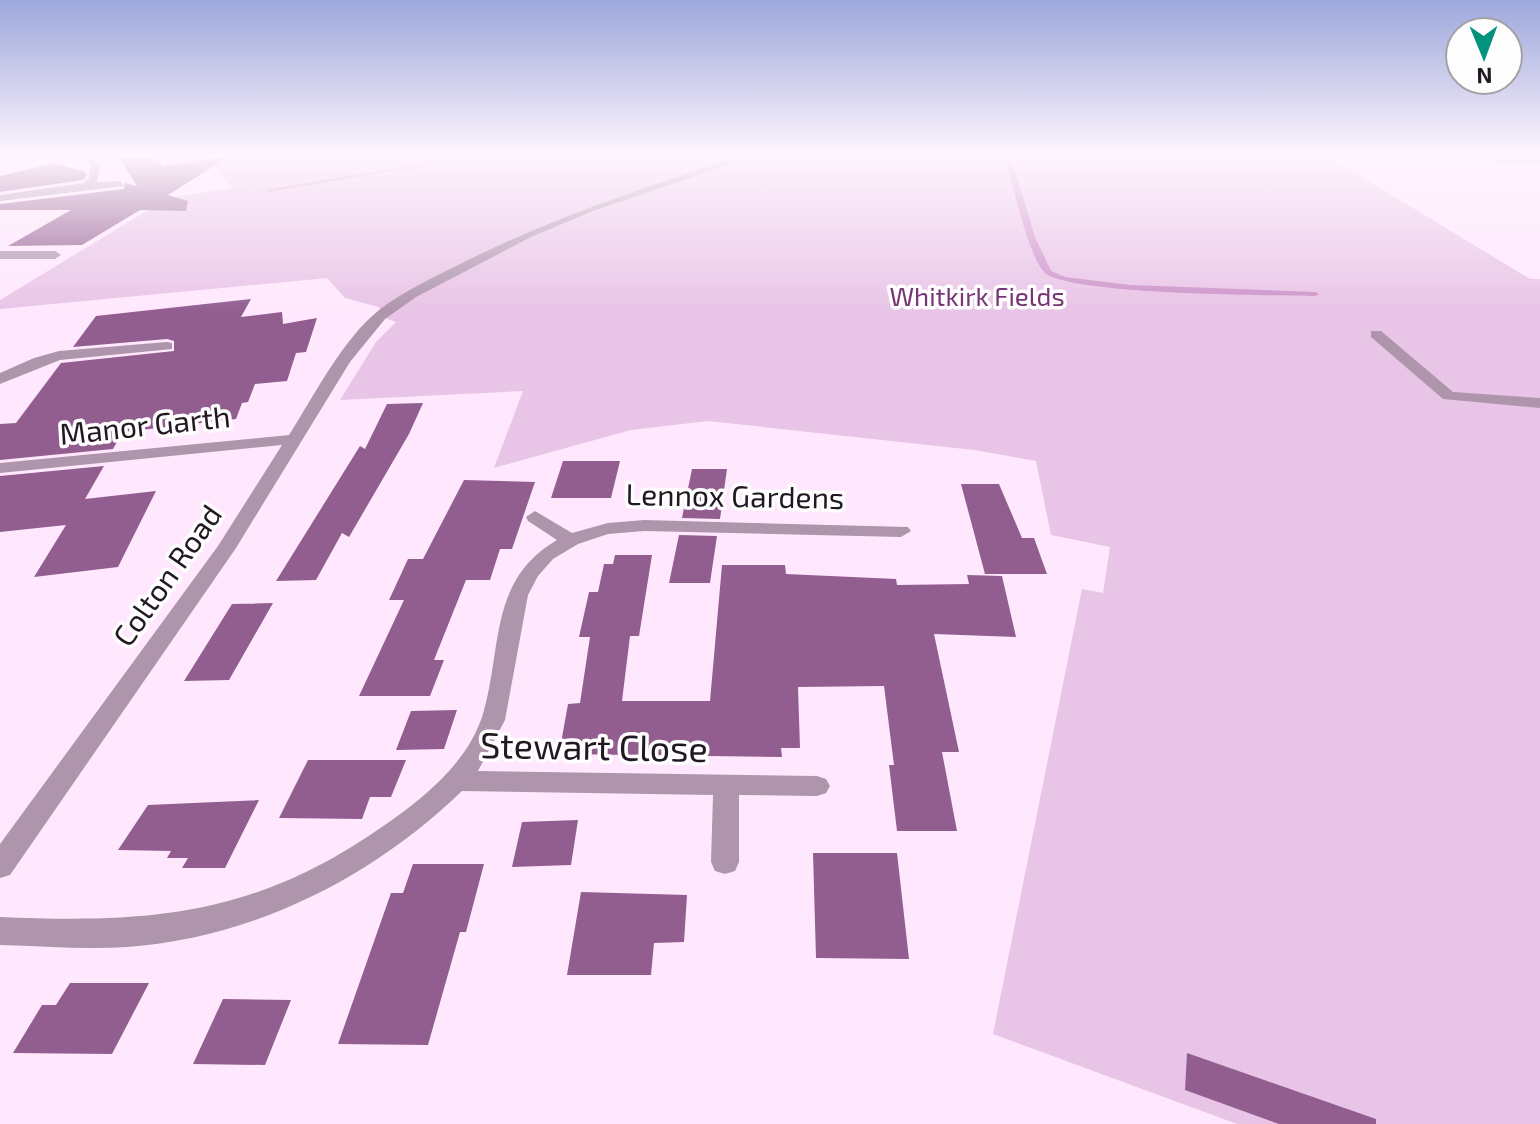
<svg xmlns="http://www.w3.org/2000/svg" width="1540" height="1124" font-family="'Exo 2',sans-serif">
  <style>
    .built { fill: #fedcfc }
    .green { fill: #e8c4e6 }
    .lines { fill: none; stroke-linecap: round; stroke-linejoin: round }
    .stream { fill: #cb93c8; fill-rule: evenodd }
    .building { fill: #925e90 }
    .minor { fill: #ae95ac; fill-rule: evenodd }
    .labels { text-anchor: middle; stroke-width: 7; stroke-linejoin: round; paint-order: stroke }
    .far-park-label { font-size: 26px; fill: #773576; stroke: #fdfdfd }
    .street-label { font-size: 30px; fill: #221821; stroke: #fdfdfd }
    .near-street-label { font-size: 36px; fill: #221821; stroke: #fdfdfd }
  </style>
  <rect width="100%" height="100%" fill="#ffe8fd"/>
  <path class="built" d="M 1324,154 L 1540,154 L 1540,172 L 1361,173 Z"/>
  <path class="green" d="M 205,154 L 1324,154 L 1530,279 L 1540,279 L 1540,1124 L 1237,1124 L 993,1034 L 1082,589 L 1103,593 L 1110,547 L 1051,535 L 1036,461 L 974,450 L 708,421 L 631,430 L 494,468 L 523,391 L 340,400 L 376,342 L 396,322 L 380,316 L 379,307 L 345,298 L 327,278 L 0,309 L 0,300 L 168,198 L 232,188 Z"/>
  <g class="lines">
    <path class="stream" d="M 479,154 L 492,154 L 269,192 L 266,190 Z
      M 1008,155 L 1011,157 L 1035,237 L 1051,271 L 1065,277 L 1130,285 L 1315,292 L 1319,294 L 1315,296 C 1274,295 1065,295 1044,272 C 1028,255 1012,182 1005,157 Z"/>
  </g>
  <path class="building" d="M 117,154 L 153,154 L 163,166 L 230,156 L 168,195 L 188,201 L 186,211 L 140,210 L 82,245 L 8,246 L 71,210 L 0,210 L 0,204 L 124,189 L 125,183 L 137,186 Z
    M 54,163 L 86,172 L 86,177 L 83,180 L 0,192 L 0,176 Z
    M 251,299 L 241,317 L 282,312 L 283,324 L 317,318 L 306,352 L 296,353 L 287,381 L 255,384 L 248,402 L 242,403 L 236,419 L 123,432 L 113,449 L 0,460 L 0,424 L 16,423 L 61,363 L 174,351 L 174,341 L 167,339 L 73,347 L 96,316 Z
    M 423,403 L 409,434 L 349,537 L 342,533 L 316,580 L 276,581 L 360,446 L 365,449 L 387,404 Z
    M 563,461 L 620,461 L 611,498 L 551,498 Z
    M 104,466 L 85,499 L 156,491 L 118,567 L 34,577 L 66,525 L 0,532 L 0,476 Z
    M 692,469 L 727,469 L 720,519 L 682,518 Z
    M 464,480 L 535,482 L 512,549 L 500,549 L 490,580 L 466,580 L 434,660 L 444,660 L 430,696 L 359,696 L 404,600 L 389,600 L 408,559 L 423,559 Z
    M 961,484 L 999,484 L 1022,538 L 1034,538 L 1047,574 L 985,574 Z
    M 679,535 L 717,536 L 710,583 L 669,583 Z
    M 615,555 L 652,555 L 639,636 L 630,636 L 622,701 L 710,701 L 722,565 L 785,565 L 786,574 L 896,579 L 897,585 L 969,584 L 967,575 L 1002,576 L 1016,637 L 934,634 L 959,752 L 942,752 L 957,831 L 897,831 L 889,765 L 894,765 L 884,686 L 798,687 L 800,748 L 781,748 L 782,757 L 559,754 L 568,704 L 580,703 L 590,637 L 579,637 L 589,592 L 598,592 L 604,564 L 613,564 Z
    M 273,603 L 229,680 L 184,681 L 232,604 Z
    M 457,710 L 444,749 L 396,750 L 411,711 Z
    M 308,760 L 406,760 L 391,797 L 370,797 L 362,819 L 279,818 Z
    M 259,800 L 225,868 L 182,868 L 188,858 L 167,858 L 171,851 L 118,850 L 148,805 Z
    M 578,820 L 571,865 L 512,867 L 522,822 Z
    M 813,853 L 897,853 L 909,959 L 816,958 Z
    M 413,864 L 484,864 L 466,932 L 460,932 L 428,1045 L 338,1044 L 391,893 L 403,893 Z
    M 581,892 L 687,895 L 684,942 L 654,943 L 651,975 L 567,975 Z
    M 70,983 L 149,983 L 112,1054 L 13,1053 L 42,1005 L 56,1005 Z
    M 223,999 L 291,1000 L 265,1065 L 193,1064 Z
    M 1187,1053 L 1376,1119 L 1376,1124 L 1279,1124 L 1185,1090 Z"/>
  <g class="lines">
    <path class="minor" d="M 80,154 L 90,154 L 100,165 L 97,182 L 120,181 L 124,186 L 0,201 L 0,195 L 84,183 L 89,178 L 90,165 Z
      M 746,154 L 760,154 L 593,211 L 531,237 L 416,297 L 385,319 L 350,362 L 236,548 L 10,875 L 0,878 L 0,844 L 218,546 L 282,445 L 0,473 L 0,463 L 289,435 C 314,396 342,340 378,311 C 403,291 433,278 462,263 C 556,216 647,187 746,154 Z
      M 1540,157 L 1540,163 L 1496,163 L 1491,160 L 1496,157 Z
      M 0,251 L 55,251 L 61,255 L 55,259 L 0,259 Z
      M 1371,331 L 1381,331 L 1453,392 L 1540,398 L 1540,408 L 1443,399 L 1371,337 Z
      M 167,342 L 172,343 L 172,349 L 60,360 L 0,384 L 0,373 L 34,358 L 59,351 Z
      M 535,511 L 572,533 L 608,523 L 644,520 L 908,527 L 911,531 L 901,537 L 644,531 L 608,534 L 578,544 L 553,559 L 538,576 L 528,595 L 505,720 L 478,771 L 817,776 L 826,779 L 830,786 L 826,793 L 817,796 L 739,795 L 739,862 L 735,871 L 725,874 L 715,871 L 711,862 L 713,795 L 462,791 C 372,878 253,938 127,947 C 85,950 42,946 0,945 L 0,917 C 160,924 263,914 396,817 C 431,792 468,759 482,717 C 503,650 487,581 557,540 L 528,521 L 526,517 Z"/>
  </g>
  <linearGradient id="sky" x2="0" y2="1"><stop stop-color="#9ca7db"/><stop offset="0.5" stop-color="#fff5fe"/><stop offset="1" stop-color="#fff5fe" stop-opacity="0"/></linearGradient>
  <rect width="1540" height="311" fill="url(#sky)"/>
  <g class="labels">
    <g class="far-park-label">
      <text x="977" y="306">Whitkirk Fields</text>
    </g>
    <g class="street-label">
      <text transform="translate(145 426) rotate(-6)" y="10">Manor Garth</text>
      <text transform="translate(735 497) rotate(1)" y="10">Lennox Gardens</text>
      <text transform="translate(168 576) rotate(-55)" y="10">Colton Road</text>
    </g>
    <g class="near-street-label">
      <text transform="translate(594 747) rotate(1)" y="13">Stewart Close</text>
    </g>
  </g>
  <g transform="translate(1484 56) rotate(179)"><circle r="38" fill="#fdfdfd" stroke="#a5a1a5" stroke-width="2"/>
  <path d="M0-6L14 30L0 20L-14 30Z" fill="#03927d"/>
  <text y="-12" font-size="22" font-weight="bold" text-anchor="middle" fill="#221821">N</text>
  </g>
</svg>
